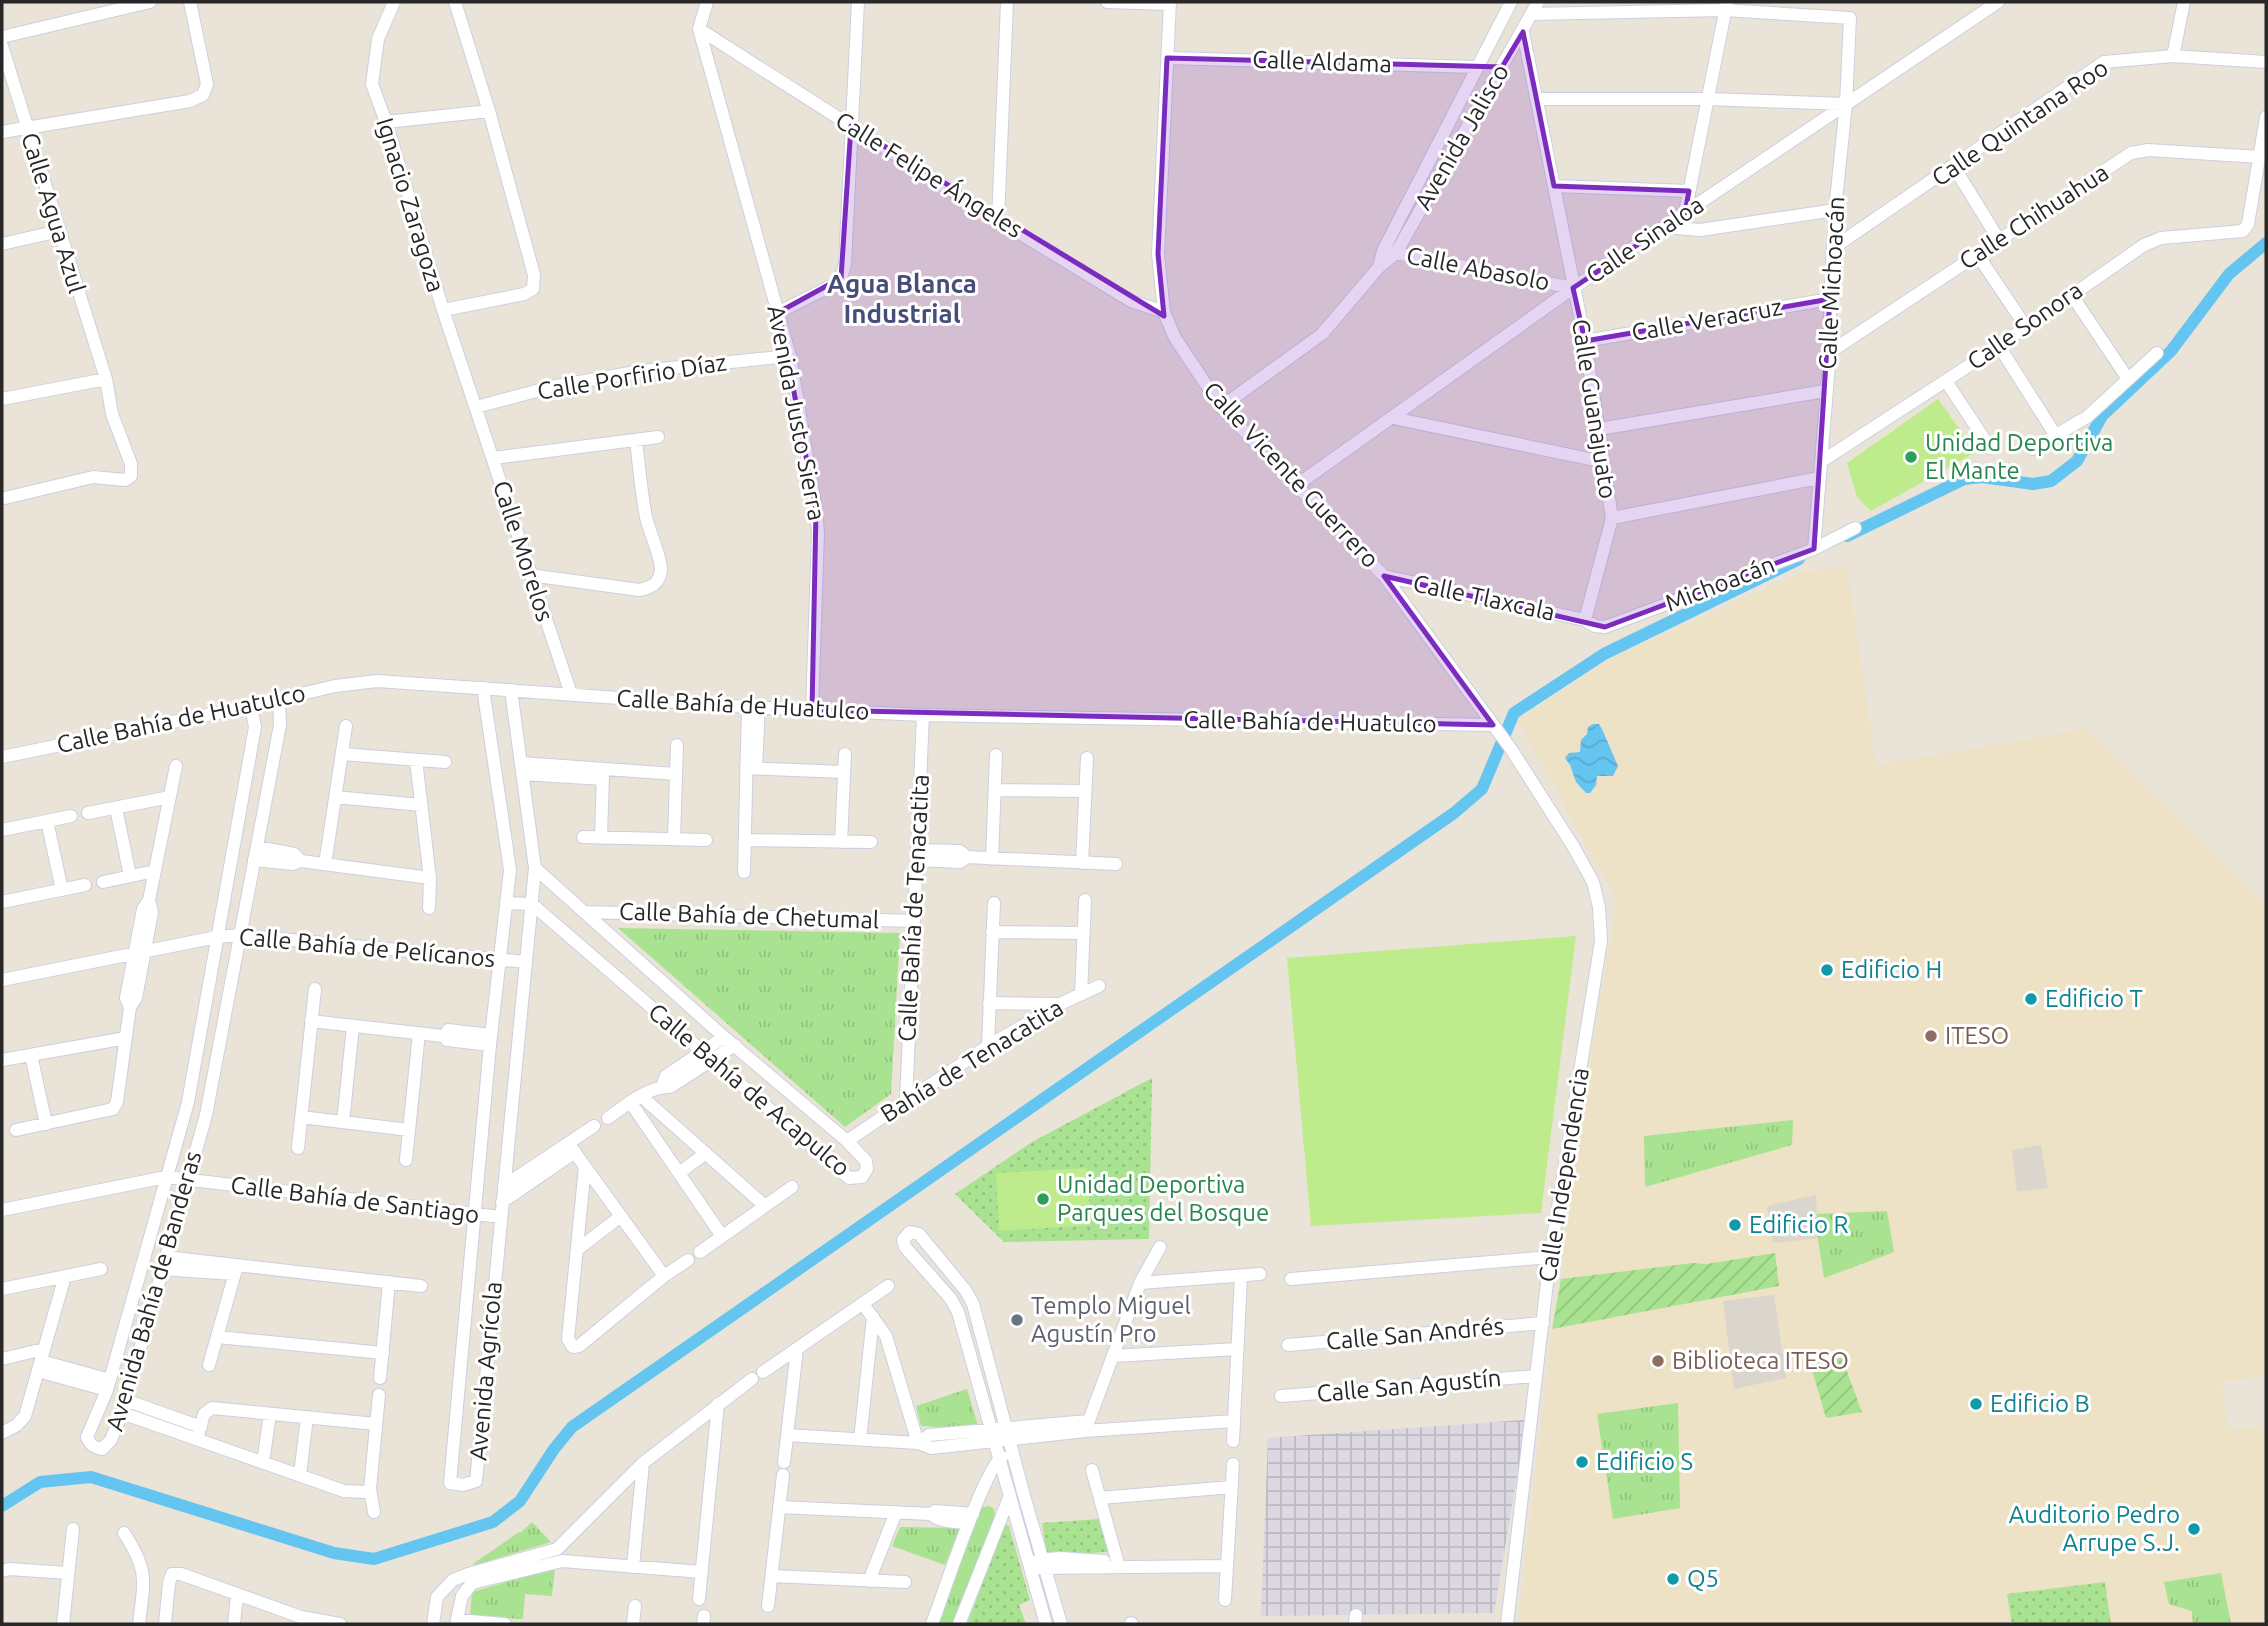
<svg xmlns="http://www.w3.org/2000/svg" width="2268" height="1626" font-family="Ubuntu,sans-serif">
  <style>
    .industrial { fill: url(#industrial-grid) }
    .education { fill: #ede2c5 }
    .grass { fill: url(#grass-tufts) }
    .park { fill: url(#park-dots) }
    .garden { fill: url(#garden-furrows) }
    .pitch { fill: #beeb8c }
    .plaza { fill: #dad6ce }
    .water { fill: url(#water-waves) }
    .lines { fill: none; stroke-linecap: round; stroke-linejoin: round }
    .canal { stroke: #65c5f1; stroke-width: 12 }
    .minor-casing { stroke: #cccfe1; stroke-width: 14 }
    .minor { stroke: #fff; stroke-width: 12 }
    .marked { fill: #7b2cbf; fill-opacity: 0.2; stroke: #7b2cbf; stroke-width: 5; stroke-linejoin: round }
    .leisure-dot { fill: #2e9e5b; stroke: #fff; stroke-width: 2.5 }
    .culture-dot { fill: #0f9aa8; stroke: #fff; stroke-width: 2.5 }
    .education-dot { fill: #8d6e63; stroke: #fff; stroke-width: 2.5 }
    .worship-dot { fill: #6b7280; stroke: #fff; stroke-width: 2.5 }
    .labels { text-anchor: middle; stroke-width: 6; stroke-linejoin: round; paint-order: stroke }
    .street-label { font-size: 24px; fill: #272727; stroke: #fff }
    .leisure-label { font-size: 24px; fill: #27864d; stroke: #fff; text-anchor: start }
    .culture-label { font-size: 24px; fill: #0d838f; stroke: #fff; text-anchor: start }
    .education-label { font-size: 24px; fill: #785e54; stroke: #fff; text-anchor: start }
    .worship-label { font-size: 24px; fill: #5b616d; stroke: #fff; text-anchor: start }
    .neighbourhood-label { font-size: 26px; font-weight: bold; fill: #464d78; stroke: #fff }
  </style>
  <defs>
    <pattern id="industrial-grid" width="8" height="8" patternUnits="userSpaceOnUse" patternTransform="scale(1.75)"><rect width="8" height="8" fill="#dbd8e2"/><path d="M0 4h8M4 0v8" fill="none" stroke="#bcb9c2"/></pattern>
    <pattern id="grass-tufts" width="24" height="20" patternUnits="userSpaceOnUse" patternTransform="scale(1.75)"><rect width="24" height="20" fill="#a9e391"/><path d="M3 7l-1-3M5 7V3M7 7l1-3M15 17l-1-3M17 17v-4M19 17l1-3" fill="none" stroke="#91c37d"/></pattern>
    <pattern id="park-dots" width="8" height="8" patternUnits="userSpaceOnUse" patternTransform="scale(1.75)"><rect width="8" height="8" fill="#a9e391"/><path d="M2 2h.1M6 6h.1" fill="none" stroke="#91c37d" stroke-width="1.8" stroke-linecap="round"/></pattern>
    <pattern id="garden-furrows" width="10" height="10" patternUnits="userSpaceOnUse" patternTransform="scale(1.75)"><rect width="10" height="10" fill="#a9e391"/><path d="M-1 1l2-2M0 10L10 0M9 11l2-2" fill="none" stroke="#91c37d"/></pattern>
    <pattern id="water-waves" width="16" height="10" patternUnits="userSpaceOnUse" patternTransform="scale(1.75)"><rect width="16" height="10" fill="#65c5f1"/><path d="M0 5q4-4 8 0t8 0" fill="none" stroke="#58a9cf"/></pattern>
  </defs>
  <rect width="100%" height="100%" fill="#eae3d7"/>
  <path class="industrial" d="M 1524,1420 L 1522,1446 L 1494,1613 L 1261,1616 L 1268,1438 Z"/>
  <path class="education" d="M 1847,567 L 1876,765 L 2086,729 L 2266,904 L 2266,1376 L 2221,1382 L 2228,1430 L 2266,1426 L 2266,1624 L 1518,1624 L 1552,1329 L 1561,1279 L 1573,1168 L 1617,901 L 1518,720 L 1611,659 L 1799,573 Z"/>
  <path class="grass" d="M 618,928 L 900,933 L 891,1094 L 845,1127 Z
    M 1793,1120 L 1792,1145 L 1645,1187 L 1644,1136 Z
    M 1887,1211 L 1894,1252 L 1824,1278 L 1814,1214 Z
    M 967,1389 L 979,1429 L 921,1426 L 916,1406 Z
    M 1678,1403 L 1680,1508 L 1613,1519 L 1597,1414 Z
    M 989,1506 L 994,1509 L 995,1515 L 954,1624 L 936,1624 L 979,1510 L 982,1507 Z
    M 532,1522 L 551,1542 L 475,1565 L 473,1564 L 519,1532 L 520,1533 Z
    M 900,1527 L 960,1528 L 945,1565 L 892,1546 Z
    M 555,1568 L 552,1596 L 525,1594 L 523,1619 L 470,1616 L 472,1592 Z
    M 2221,1573 L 2231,1624 L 2193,1624 L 2192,1611 L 2169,1604 L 2164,1582 Z"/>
  <path class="park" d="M 1152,1078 L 1149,1239 L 1004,1242 L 955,1194 L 1032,1142 Z
    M 1099,1519 L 1110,1552 L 1047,1555 L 1042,1523 Z
    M 1006,1524 L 1009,1526 L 1030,1600 L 1019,1605 L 1026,1624 L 967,1624 L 1004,1525 Z
    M 2105,1582 L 2111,1624 L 2012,1624 L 2007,1594 Z"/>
  <path class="garden" d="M 1775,1253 L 1779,1286 L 1552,1329 L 1561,1279 L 1693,1263 L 1706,1264 Z
    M 1842,1358 L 1862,1412 L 1826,1418 L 1810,1363 Z"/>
  <path class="pitch" d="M 1938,399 L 1976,452 L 1871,511 L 1857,497 L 1847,463 Z
    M 1576,936 L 1541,1213 L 1311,1226 L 1287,958 Z
    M 1087,1168 L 1091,1225 L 999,1231 L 996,1173 Z"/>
  <path class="plaza" d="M 2041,1145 L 2048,1188 L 2017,1192 L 2012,1150 Z
    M 1816,1195 L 1818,1238 L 1773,1243 L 1767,1206 Z
    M 1774,1295 L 1786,1378 L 1734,1389 L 1723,1301 Z"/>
  <path class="water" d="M 1593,724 L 1599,724 L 1602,729 L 1618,766 L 1613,776 L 1597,776 L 1596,785 L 1590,793 L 1586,793 L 1576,782 L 1570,765 L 1565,758 L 1569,753 L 1580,752 L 1581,740 L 1587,734 L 1588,727 Z"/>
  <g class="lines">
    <path class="canal" d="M 1847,536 L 1964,479 L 1982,477 L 2033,484 L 2051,481 L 2077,461 L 2102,416 L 2171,351 L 2229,274 L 2266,243
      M 2,1506 L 40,1482 L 91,1477 L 334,1553 L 374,1559 L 493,1522 L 520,1501 L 554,1449 L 572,1427 L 1454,813 L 1482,789 L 1514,713 L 1604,654 L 1799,559"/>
    <g class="minor-casing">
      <path id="minor" d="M 394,2 L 378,39 L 372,84 L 386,122 L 443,310 L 571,694
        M 707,2 L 699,29 L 790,356 L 816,510 L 818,533 L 812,710
        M 1107,2 L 1169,4
        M 1170,2 L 1158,254 L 1164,312 L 1175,338 L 1221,407 L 1384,576 L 1511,749 L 1573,846 L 1593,882 L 1599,907 L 1601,941 L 1550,1257 L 1507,1624
        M 1531,14 L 1725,10 L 1850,18 L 1846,104 L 1835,210 L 1830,299 L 1830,352 L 1814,549
        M 699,29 L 998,220 L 1131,301 L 1164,312
        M 1523,32 L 1585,341 L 1612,518 L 1585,620
        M 2,37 L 150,2
        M 2,46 L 106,379 L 112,414 L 131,464 L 131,476 L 125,480 L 93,477 L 5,498
        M 2173,56 L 2184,2
        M 1167,58 L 1477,67
        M 1537,99 L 1707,99 L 1846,104
        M 386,122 L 489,111
        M 2,132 L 190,101 L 203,95 L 207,84 L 190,2
        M 1954,167 L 1999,240
        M 1554,186 L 1689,191
        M 1685,213 L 1727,2
        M 998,220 L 1007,2
        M 1665,227 L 1700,230 L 1835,210
        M 2,244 L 59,231
        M 1833,248 L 2104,62 L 2173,56 L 2266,62
        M 1391,252 L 1573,288
        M 1977,254 L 2026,327
        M 1379,267 L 1383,251 L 1511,2
        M 2071,294 L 2128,379
        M 443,310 L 524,294 L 533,289 L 534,275 L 489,111 L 455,2
        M 779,312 L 833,285 L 841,278 L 845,264 L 858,2
        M 1585,341 L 1830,299
        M 1999,346 L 2056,436
        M 1830,352 L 2131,153 L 2148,150 L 2260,157
        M 1946,381 L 1990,448
        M 2,399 L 106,379
        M 476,407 L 551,387 L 641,371 L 790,356
        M 1221,407 L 1322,334 L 1379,267 L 1396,253 L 1538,2
        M 1393,418 L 1604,462
        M 1599,429 L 1825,391
        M 2032,449 L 2087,417 L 2157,353
        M 493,458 L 658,437
        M 1822,461 L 1999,346 L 2144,245 L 2161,238 L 2243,231 L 2248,224 L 2266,117
        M 1297,485 L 1573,288 L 1998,2
        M 1612,518 L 1819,478
        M 530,575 L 639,590 C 651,588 660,583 661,570 C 662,559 649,531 646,517 C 641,492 639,465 636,440
        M 1384,576 L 1585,620 L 1595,626 L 1605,627 L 1814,549 L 1855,528
        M 483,688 L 510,870 L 490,1045 L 450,1483 L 463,1485 L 476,1481 L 535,868 L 511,690
        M 251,706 L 255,727 L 188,1102 L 107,1390 L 87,1437 C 90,1445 94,1448 102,1449 L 111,1440 L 122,1413 L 206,1115 L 280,725 L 279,699
        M 342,754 L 445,762
        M 2,757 L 251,706 L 335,686 L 377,681 L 748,707 L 923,715 L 1493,725
        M 416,760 L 430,878 L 429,908
        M 521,763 L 676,774
        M 746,768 L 844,772
        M 756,768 L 759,707
        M 522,774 L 603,779
        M 995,790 L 1085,791
        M 335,797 L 421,805
        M 116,808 L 130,876
        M 88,813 L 170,797
        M 47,821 L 62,890
        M 2,830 L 71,816
        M 583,837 L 706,840
        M 601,838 L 603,773
        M 674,839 L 677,745
        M 745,840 L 871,842
        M 841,842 L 845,754
        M 257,847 L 294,854 L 301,861
        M 917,850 L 960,851 L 967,857
        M 992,859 L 996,755
        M 254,860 L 293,864 L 301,861 L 430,878
        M 917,860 L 960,862 L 967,857 L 1116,864
        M 1082,863 L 1087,758
        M 325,864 L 346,726
        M 744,872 L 748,707
        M 103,882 L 155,871
        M 2,902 L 85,885
        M 507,903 L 532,904 L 849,1178 L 862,1177 L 867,1169 L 866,1161 L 847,1141 L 724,1037 L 535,868
        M 584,912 L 914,921
        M 992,932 L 1083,933
        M 2,980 L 217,937 L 239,935 L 526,962
        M 1081,994 L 1085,900
        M 989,1003 L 1058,1004
        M 130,1007 L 126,998 L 143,909 L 149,900 L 176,766
        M 311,1021 L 452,1037
        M 490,1045 L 447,1040 L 452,1037 L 448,1030 L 491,1035
        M 988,1046 L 994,903
        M 31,1055 L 46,1124
        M 2,1060 L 126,1038
        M 662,1086 L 666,1076 L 724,1037
        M 641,1096 L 765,1206
        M 906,1102 L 923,715
        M 631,1103 L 722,1236
        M 301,1117 L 409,1130
        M 608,1118 C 625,1106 648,1086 670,1087 L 735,1045
        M 343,1122 L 353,1026
        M 16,1130 L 113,1109 L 117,1102 L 130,1007 L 136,998 L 150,923 L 152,912 L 149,900
        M 847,1141 L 988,1046 L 1060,1004 L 1099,986
        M 568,1143 L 664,1276
        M 298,1148 L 315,989
        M 406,1160 L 419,1033
        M 585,1166 L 568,1339 L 573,1347 L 579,1346 L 664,1276 L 688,1260
        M 679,1173 L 706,1153
        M 504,1186 L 594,1126
        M 502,1202 L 575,1152
        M 2,1210 L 166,1177 L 501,1217
        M 578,1249 L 621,1216
        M 700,1252 L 792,1187
        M 165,1257 L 421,1286
        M 162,1269 L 234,1274
        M 1291,1279 L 1550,1257
        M 1140,1283 L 1260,1274
        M 2,1289 L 101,1269
        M 863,1304 L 886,1336 L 918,1443
        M 217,1337 L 383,1353
        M 1288,1345 L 1543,1323
        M 1113,1356 L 1237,1349
        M 2,1359 L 44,1349
        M 41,1361 L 110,1380
        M 209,1365 L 237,1266
        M 38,1371 L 107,1390
        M 763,1372 L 888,1286
        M 380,1378 L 389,1282
        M 1281,1396 L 1536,1376
        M 125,1400 L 201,1427
        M 122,1413 L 344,1491 L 365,1492 L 370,1489 L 379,1395
        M 1085,1431 L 1140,1283 L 1160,1247
        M 2,1433 L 17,1425 L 25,1416 L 65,1276
        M 787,1435 L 918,1443 L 931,1448 L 1085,1431 L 1233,1421
        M 197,1439 L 204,1414 L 212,1408 L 376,1424
        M 860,1440 L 873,1317
        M 1233,1441 L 1241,1276
        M 918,1443 L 929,1435 L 1088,1421
        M 263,1462 L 270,1414
        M 784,1462 L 797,1349
        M 1092,1470 L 1119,1567
        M 300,1475 L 307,1417
        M 370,1489 L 374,1512
        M 1100,1498 L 1232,1487
        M 779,1507 L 931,1514 L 935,1511 L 973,1514
        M 931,1514 C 941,1523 957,1522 969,1523
        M 124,1533 C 149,1571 144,1581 139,1624
        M 1038,1560 L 1060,1558 L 1104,1561
        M 633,1567 L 643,1463
        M 1039,1568 L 1227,1566
        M 2,1571 L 9,1569 L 68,1573
        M 772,1576 L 905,1582
        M 869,1581 L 896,1512
        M 699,1599 L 718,1404
        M 1225,1600 L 1233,1464
        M 768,1606 L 783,1475
        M 457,1620 L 505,1624
        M 1131,1623 L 1132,1624
        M 63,1624 L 73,1529
        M 165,1624 L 169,1583 L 172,1574 L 181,1574 L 301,1617 L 340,1624
        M 234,1624 L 237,1595
        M 433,1624 L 437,1597 L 453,1580 L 468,1574 L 557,1549 L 643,1463 L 752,1379
        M 456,1624 L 462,1596 L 472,1583 L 562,1561 L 702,1572
        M 633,1624 L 635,1606
        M 703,1624 L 704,1616
        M 932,1624 C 942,1598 985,1466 1002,1457
        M 959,1624 L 1009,1498
        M 1046,1624 L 958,1312 L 951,1299 L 905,1247 L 903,1240 L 910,1232 L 919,1234 L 966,1291 L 973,1304 L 1023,1492 L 1061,1624
        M 1355,1624 L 1356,1615"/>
    </g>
    <use href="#minor" class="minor"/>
  </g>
  <path class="marked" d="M 1523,32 L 1554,186 L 1689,191 L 1685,213 L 1573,288 L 1585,341 L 1830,299 L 1814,549 L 1605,627 L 1384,576 L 1493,725 L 812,710 L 816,510 L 779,312 L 841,278 L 851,126 L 1164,316 L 1158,254 L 1167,58 L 1502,67 Z"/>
  <g class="leisure-dot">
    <circle cx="1911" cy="457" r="7"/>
    <circle cx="1043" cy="1199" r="7"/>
  </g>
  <g class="culture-dot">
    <circle cx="1827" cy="970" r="7"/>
    <circle cx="2031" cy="999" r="7"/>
    <circle cx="1735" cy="1225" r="7"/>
    <circle cx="1976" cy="1404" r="7"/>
    <circle cx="1582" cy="1462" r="7"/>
    <circle cx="2194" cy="1529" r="7"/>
    <circle cx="1673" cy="1579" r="7"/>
  </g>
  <g class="education-dot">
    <circle cx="1931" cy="1036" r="7"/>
    <circle cx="1658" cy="1361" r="7"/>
  </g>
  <circle class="worship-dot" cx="1017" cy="1320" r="7"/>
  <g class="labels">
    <g class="street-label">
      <text transform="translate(1322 62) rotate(2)" y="8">Calle Aldama</text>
      <text transform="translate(2020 123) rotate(-34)" y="8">Calle Quintana Roo</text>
      <text transform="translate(1462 137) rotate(-60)" y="8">Avenida Jalisco</text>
      <text transform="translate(929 175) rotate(32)" y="8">Calle Felipe Ángeles</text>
      <text transform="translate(410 205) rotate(73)" y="8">Ignacio Zaragoza</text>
      <text transform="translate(53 213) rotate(73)" y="8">Calle Agua Azul</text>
      <text transform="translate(2034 217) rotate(-33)" y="8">Calle Chihuahua</text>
      <text transform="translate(1645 240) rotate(-34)" y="8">Calle Sinaloa</text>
      <text transform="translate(1478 269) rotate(11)" y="8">Calle Abasolo</text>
      <text transform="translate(1832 283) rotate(-87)" y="8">Calle Michoacán</text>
      <text transform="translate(1707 320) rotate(-10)" y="8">Calle Veracruz</text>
      <text transform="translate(2025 326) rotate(-35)" y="8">Calle Sonora</text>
      <text transform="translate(632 377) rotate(-9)" y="8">Calle Porfirio Díaz</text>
      <text transform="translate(1594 409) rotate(81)" y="8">Calle Guanajuato</text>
      <text transform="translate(796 413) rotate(79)" y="8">Avenida Justo Sierra</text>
      <text transform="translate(1291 475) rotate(47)" y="8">Calle Vicente Guerrero</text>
      <text transform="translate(523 551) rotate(72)" y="8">Calle Morelos</text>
      <text transform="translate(1720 584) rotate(-21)" y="8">Michoacán</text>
      <text transform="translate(1484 598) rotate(12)" y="8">Calle Tlaxcala</text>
      <text transform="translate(743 705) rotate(3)" y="8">Calle Bahía de Huatulco</text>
      <text transform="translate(181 719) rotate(-12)" y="8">Calle Bahía de Huatulco</text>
      <text transform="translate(1310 722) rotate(1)" y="8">Calle Bahía de Huatulco</text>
      <text transform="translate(914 908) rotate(-87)" y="8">Calle Bahía de Tenacatita</text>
      <text transform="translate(749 916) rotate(2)" y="8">Calle Bahía de Chetumal</text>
      <text transform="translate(367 948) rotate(5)" y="8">Calle Bahía de Pelícanos</text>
      <text transform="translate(972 1061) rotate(-32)" y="8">Bahía de Tenacatita</text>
      <text transform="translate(749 1090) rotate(40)" y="8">Calle Bahía de Acapulco</text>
      <text transform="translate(1564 1175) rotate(-81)" y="8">Calle Independencia</text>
      <text transform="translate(355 1200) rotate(7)" y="8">Calle Bahía de Santiago</text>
      <text transform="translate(154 1291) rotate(-74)" y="8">Avenida Bahía de Banderas</text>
      <text transform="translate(1415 1334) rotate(-5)" y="8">Calle San Andrés</text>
      <text transform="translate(486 1371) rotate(-85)" y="8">Avenida Agrícola</text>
      <text transform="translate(1409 1386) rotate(-5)" y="8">Calle San Agustín</text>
    </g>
    <g class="leisure-label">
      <text x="1925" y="451">Unidad Deportiva<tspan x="1925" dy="28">El Mante</tspan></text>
      <text x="1057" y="1193">Unidad Deportiva<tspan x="1057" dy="28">Parques del Bosque</tspan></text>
    </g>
    <g class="culture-label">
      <text x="1841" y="978">Edificio H</text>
      <text x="2045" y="1007">Edificio T</text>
      <text x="1749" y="1233">Edificio R</text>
      <text x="1990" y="1412">Edificio B</text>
      <text x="1596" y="1470">Edificio S</text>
      <text x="2180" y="1523" text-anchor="end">Auditorio Pedro<tspan x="2180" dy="28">Arrupe S.J.</tspan></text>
      <text x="1687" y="1587">Q5</text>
    </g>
    <g class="education-label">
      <text x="1945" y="1044">ITESO</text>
      <text x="1672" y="1369">Biblioteca ITESO</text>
    </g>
    <g class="worship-label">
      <text x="1031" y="1314">Templo Miguel<tspan x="1031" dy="28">Agustín Pro</tspan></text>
    </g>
    <g class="neighbourhood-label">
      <text x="902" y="293">Agua Blanca<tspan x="902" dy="30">Industrial</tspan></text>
    </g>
  </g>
  <rect width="2268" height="1626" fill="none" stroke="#272727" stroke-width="7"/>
</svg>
